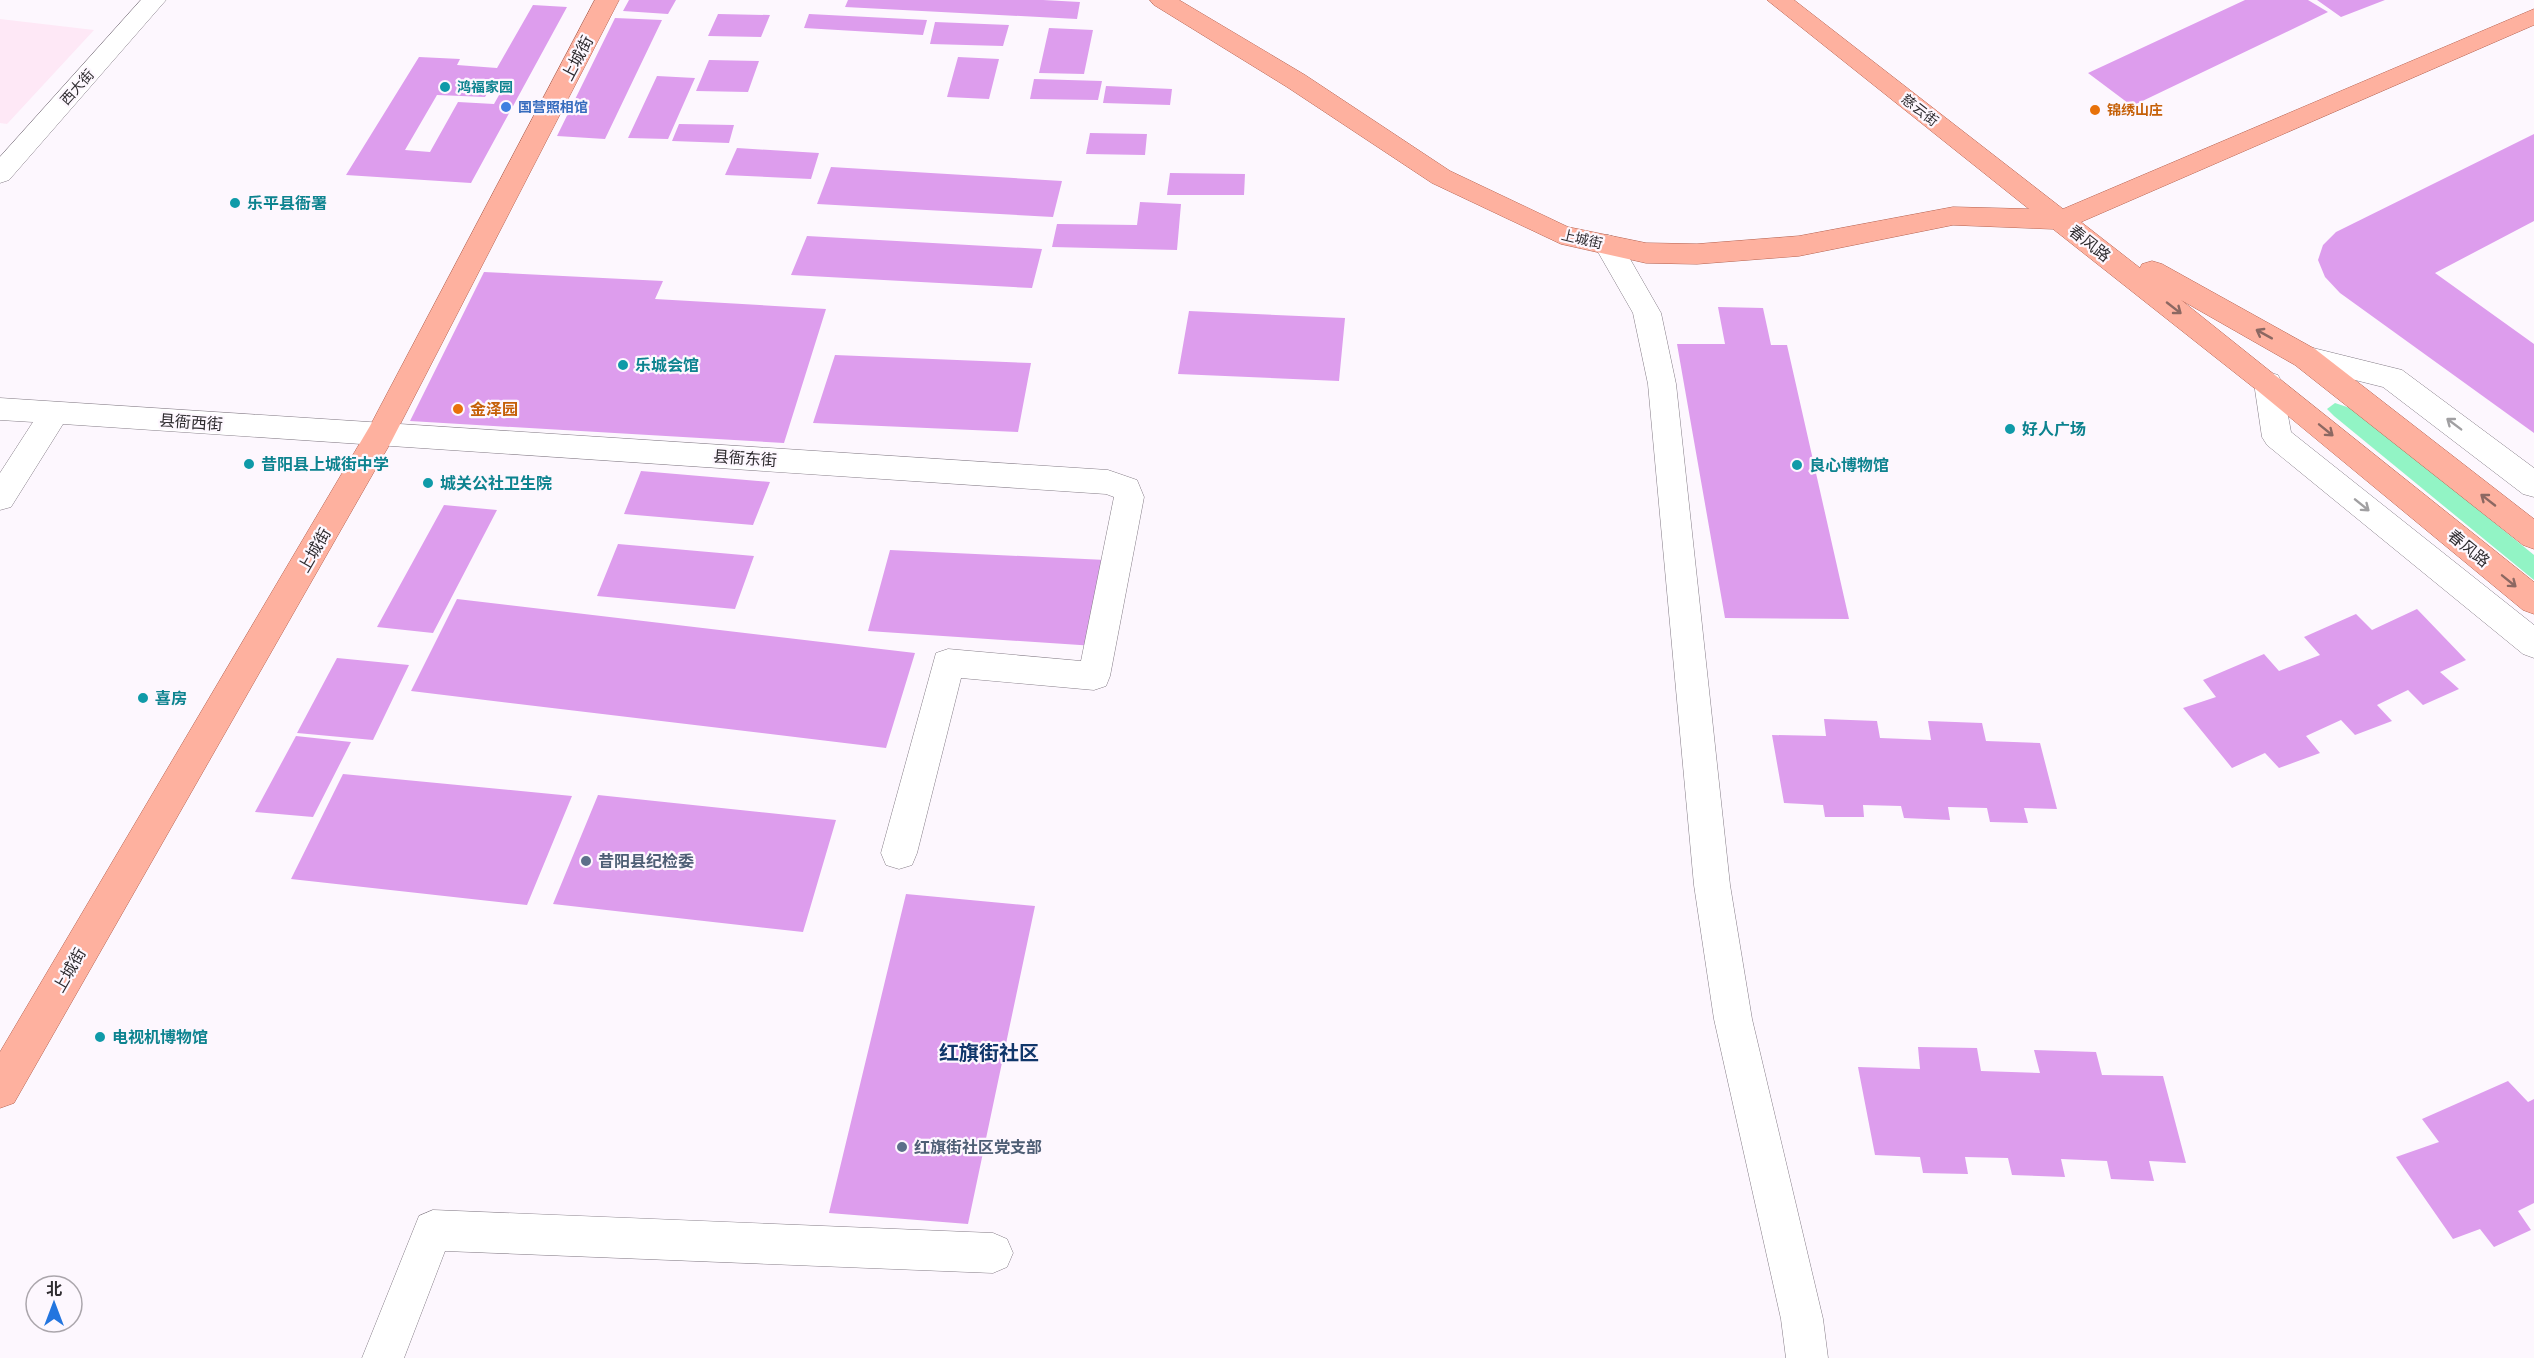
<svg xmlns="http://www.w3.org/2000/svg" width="2534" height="1358" font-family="'Source Serif 4','Noto Sans SC',serif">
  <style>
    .industrial { fill: #fee8f6 }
    .green { fill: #92f4c5 }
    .building { fill: #dd9ded; fill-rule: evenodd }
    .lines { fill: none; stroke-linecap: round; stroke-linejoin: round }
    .minor-casing { stroke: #847c86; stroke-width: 1 }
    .major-casing { stroke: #b5614f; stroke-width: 1 }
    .minor { fill: #fff; fill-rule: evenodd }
    .major { fill: #feb19f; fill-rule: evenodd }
    .oneway { stroke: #8c6862 }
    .oneway2 { stroke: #a1a0a2 }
    .culture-dot { fill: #0f9aa8; stroke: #fdf7fe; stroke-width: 2 }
    .shop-dot { fill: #3f7fe0; stroke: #fdf7fe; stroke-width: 2 }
    .food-dot { fill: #e8710a; stroke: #fdf7fe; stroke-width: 2 }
    .service-dot { fill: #5c6f8a; stroke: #fdf7fe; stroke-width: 2 }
    .labels { text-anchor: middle; stroke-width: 4.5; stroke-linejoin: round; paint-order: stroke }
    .far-street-label { font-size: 14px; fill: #2f2c30; stroke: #fdf7fe }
    .far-culture-label { font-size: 14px; font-weight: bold; fill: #0d838f; stroke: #fdf7fe; text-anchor: start }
    .far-shop-label { font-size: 14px; font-weight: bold; fill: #366cbe; stroke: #fdf7fe; text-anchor: start }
    .far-food-label { font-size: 14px; font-weight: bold; fill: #c56008; stroke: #fdf7fe; text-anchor: start }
    .street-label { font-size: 16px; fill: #2f2c30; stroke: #fdf7fe }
    .culture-label { font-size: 16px; font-weight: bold; fill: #0d838f; stroke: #fdf7fe; text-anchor: start }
    .food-label { font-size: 16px; font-weight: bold; fill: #c56008; stroke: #fdf7fe; text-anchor: start }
    .service-label { font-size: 16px; font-weight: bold; fill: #4e5e75; stroke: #fdf7fe; text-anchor: start }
    .quarter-label { font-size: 20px; font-weight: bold; fill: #10366a; stroke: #fdf7fe }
  </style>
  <rect width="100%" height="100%" fill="#fdf7fe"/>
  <path class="industrial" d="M 0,19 L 94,30 L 7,124 L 0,123 Z"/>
  <path class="green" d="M 2335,403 L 2356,410 L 2534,555 L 2534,580 L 2334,416 L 2327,409 Z"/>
  <path class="building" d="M 629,0 L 676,0 L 668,14 L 623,11 Z
    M 848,0 L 1043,0 L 1080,2 L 1077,19 L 845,7 Z
    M 2245,0 L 2308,0 L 2328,12 L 2132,106 L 2088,73 Z
    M 2317,0 L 2385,0 L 2341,17 Z
    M 533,5 L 567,7 L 471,183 L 346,175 L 419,57 L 460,59 L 457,65 L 497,68 ZM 495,79 L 508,79 L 494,104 L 458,102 L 430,152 L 405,150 L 437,95 L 485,97 Z
    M 718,14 L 770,15 L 761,37 L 708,36 Z
    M 809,14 L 927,20 L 923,35 L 804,28 Z
    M 615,18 L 662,20 L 605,139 L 557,136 Z
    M 935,22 L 1009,25 L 1003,46 L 930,44 Z
    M 1049,28 L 1093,30 L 1084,74 L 1039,73 Z
    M 958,57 L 999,59 L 989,99 L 947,97 Z
    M 709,60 L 759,61 L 748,92 L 696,91 Z
    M 657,76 L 695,78 L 668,139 L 628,138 Z
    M 1034,79 L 1102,81 L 1098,100 L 1030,99 Z
    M 1106,86 L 1172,89 L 1170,105 L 1103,103 Z
    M 679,124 L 734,125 L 729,143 L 672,141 Z
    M 1090,133 L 1147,134 L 1145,155 L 1086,154 Z
    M 2534,134 L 2534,221 L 2435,273 L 2534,344 L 2534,433 L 2340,293 L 2325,277 L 2318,260 L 2323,245 L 2336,232 Z
    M 737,148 L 819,153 L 811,179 L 725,175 Z
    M 831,167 L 1062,181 L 1053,217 L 817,204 Z
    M 1170,173 L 1245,174 L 1244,195 L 1167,195 Z
    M 1140,202 L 1181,204 L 1177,250 L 1052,247 L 1057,224 L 1137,225 Z
    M 807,236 L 1042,249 L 1032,288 L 791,275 Z
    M 484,272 L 663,281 L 655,299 L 826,309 L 784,443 L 410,421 Z
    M 1718,307 L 1763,308 L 1771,345 L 1787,345 L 1849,619 L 1725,618 L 1677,344 L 1725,344 Z
    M 1189,311 L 1345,318 L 1339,381 L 1178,374 Z
    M 835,355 L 1031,363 L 1018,432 L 813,423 Z
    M 641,471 L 770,482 L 753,525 L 624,514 Z
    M 444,505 L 497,510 L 433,633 L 377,627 Z
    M 618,544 L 754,556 L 735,609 L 597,596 Z
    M 890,550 L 1106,560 L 1095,646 L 868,631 Z
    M 457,599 L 915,653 L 886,748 L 411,691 Z
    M 2417,609 L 2466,660 L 2440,672 L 2459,689 L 2423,705 L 2408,690 L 2377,705 L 2392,721 L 2355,735 L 2341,720 L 2306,736 L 2320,753 L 2279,768 L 2265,753 L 2232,768 L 2183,708 L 2216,697 L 2203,680 L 2264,654 L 2279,671 L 2320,655 L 2304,637 L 2356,614 L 2372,630 Z
    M 337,658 L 409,665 L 373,740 L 297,733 Z
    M 1824,719 L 1877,721 L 1880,738 L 1931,740 L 1928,721 L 1982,723 L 1986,741 L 2040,743 L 2057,809 L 2024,808 L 2028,823 L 1990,822 L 1987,808 L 1948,807 L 1950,820 L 1904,818 L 1901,806 L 1863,805 L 1864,817 L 1825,817 L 1823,805 L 1784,803 L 1772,735 L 1826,736 Z
    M 296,736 L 351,742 L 313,817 L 255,812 Z
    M 343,774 L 572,796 L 527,905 L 291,879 Z
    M 598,795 L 836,820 L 803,932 L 553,904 Z
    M 906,894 L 1035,906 L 968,1224 L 829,1213 Z
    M 1918,1047 L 1977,1048 L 1981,1071 L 2040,1073 L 2034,1050 L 2096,1052 L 2102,1075 L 2163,1076 L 2186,1163 L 2149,1161 L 2154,1181 L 2111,1179 L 2107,1161 L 2061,1159 L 2065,1177 L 2012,1175 L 2008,1158 L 1965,1157 L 1968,1174 L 1923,1173 L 1920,1157 L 1875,1155 L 1858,1067 L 1920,1069 Z
    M 2508,1081 L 2528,1102 L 2534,1099 L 2534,1203 L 2518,1211 L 2531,1230 L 2494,1247 L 2480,1229 L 2453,1239 L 2396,1157 L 2439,1142 L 2422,1119 Z"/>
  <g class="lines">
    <g class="minor-casing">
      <path id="minor" d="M 141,0 L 166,0 L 9,180 L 0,183 L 0,157 Z
        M 1608,235 L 1618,238 L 1661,313 L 1676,384 L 1730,885 L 1752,1019 L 1823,1319 L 1828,1358 L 1786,1358 L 1781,1319 L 1714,1019 L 1694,885 L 1648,384 L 1633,313 L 1594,245 L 1598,238 Z
        M 2305,346 L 2402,370 L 2534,468 L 2534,497 L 2523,494 L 2383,387 L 2295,365 L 2291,357 L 2295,349 Z
        M 2268,372 L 2278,375 L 2282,383 L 2291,432 L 2534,625 L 2534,658 L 2523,654 L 2267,445 L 2262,437 L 2254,383 L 2258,375 Z
        M 0,398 L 1108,470 L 1137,480 L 1144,497 L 1110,676 L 1106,686 L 1094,690 L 961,678 L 917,853 L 912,865 L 899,869 L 886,865 L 881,853 L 936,653 L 948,649 L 1081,661 L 1114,497 L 1106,494 L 63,424 L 11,507 L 0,510 L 0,473 L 33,422 L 0,420 Z
        M 433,1210 L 993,1233 L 1007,1239 L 1013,1253 L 1007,1267 L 993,1273 L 445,1251 L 404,1358 L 362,1358 L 419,1216 Z"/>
    </g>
    <g class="major-casing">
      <path id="major" d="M 595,0 L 619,0 L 391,442 L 14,1103 L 0,1108 L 0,1052 L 370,426 Z
        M 1150,0 L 1179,0 L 1305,75 L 1450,171 L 1568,227 L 1646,243 L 1697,244 L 1799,236 L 1953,207 L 2029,209 L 1767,0 L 1794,0 L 2063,209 L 2534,9 L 2534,25 L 2081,222 L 2140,268 L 2142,264 L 2152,261 L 2162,264 L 2315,349 L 2534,519 L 2534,549 L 2523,545 L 2295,365 L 2181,300 L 2534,582 L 2534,614 L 2523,610 L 2258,391 L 2053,229 L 1953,225 L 1799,256 L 1697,264 L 1646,263 L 1561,244 L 1432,183 L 1287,87 L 1154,5 Z"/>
    </g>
    <use href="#minor" class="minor"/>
    <use href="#major" class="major"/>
  </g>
  <defs><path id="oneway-shaft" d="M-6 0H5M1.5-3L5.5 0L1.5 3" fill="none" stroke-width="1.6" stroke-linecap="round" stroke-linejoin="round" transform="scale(1.5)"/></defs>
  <g class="oneway">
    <use href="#oneway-shaft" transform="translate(2174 308) rotate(38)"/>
    <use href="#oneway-shaft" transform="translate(2264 334) rotate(-151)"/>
    <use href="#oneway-shaft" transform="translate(2326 430) rotate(39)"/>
    <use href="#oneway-shaft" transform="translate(2488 500) rotate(-142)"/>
    <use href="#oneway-shaft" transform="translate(2509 581) rotate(39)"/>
  </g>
  <g class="oneway2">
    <use href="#oneway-shaft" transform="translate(2454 424) rotate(-143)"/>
    <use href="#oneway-shaft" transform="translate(2362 505) rotate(39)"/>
  </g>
  <g class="culture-dot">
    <circle cx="445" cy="87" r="6"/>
    <circle cx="235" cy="203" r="6"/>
    <circle cx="623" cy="365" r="6"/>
    <circle cx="2010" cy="429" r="6"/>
    <circle cx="249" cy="464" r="6"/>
    <circle cx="1797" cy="465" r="6"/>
    <circle cx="428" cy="483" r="6"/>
    <circle cx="143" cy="698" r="6"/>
    <circle cx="100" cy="1037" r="6"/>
  </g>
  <circle class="shop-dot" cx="506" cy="107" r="6"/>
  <g class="food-dot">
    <circle cx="2095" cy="110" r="6"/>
    <circle cx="458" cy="409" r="6"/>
  </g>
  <g class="service-dot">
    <circle cx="586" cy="861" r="6"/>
    <circle cx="902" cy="1147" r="6"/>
  </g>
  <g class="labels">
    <g class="far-street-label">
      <text transform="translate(77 87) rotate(-48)" y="5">西大街</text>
      <text transform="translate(1920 110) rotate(38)" y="5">慈云街</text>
      <text transform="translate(1582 239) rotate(13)" y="5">上城街</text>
    </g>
    <g class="far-culture-label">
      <text x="457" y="92">鸿福家园</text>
    </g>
    <g class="far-shop-label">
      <text x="518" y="112">国营照相馆</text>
    </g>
    <g class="far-food-label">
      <text x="2107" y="115">锦绣山庄</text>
    </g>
    <g class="street-label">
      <text transform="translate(577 58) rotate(-62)" y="6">上城街</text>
      <text transform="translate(2090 243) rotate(38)" y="6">春风路</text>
      <text transform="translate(191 422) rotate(4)" y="6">县衙西街</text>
      <text transform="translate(745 458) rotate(4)" y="6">县衙东街</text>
      <text transform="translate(2469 548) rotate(39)" y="6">春风路</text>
      <text transform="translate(314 550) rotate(-60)" y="6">上城街</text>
      <text transform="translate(69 970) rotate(-60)" y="6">上城街</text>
    </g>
    <g class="culture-label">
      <text x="247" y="209">乐平县衙署</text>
      <text x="635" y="371">乐城会馆</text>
      <text x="2022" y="435">好人广场</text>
      <text x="261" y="470">昔阳县上城街中学</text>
      <text x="1809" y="471">良心博物馆</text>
      <text x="440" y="489">城关公社卫生院</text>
      <text x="155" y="704">喜房</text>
      <text x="112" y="1043">电视机博物馆</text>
    </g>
    <g class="food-label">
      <text x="470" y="415">金泽园</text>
    </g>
    <g class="service-label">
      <text x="598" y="867">昔阳县纪检委</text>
      <text x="914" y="1153">红旗街社区党支部</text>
    </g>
    <g class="quarter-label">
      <text x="989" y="1060">红旗街社区</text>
    </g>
  </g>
  <g transform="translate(54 1304)"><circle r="28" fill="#fdf7fe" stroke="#aba6ac" stroke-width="1.5"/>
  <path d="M0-4.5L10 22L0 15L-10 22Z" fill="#2375df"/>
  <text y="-9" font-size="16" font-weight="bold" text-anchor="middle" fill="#2f2c30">北</text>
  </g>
</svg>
